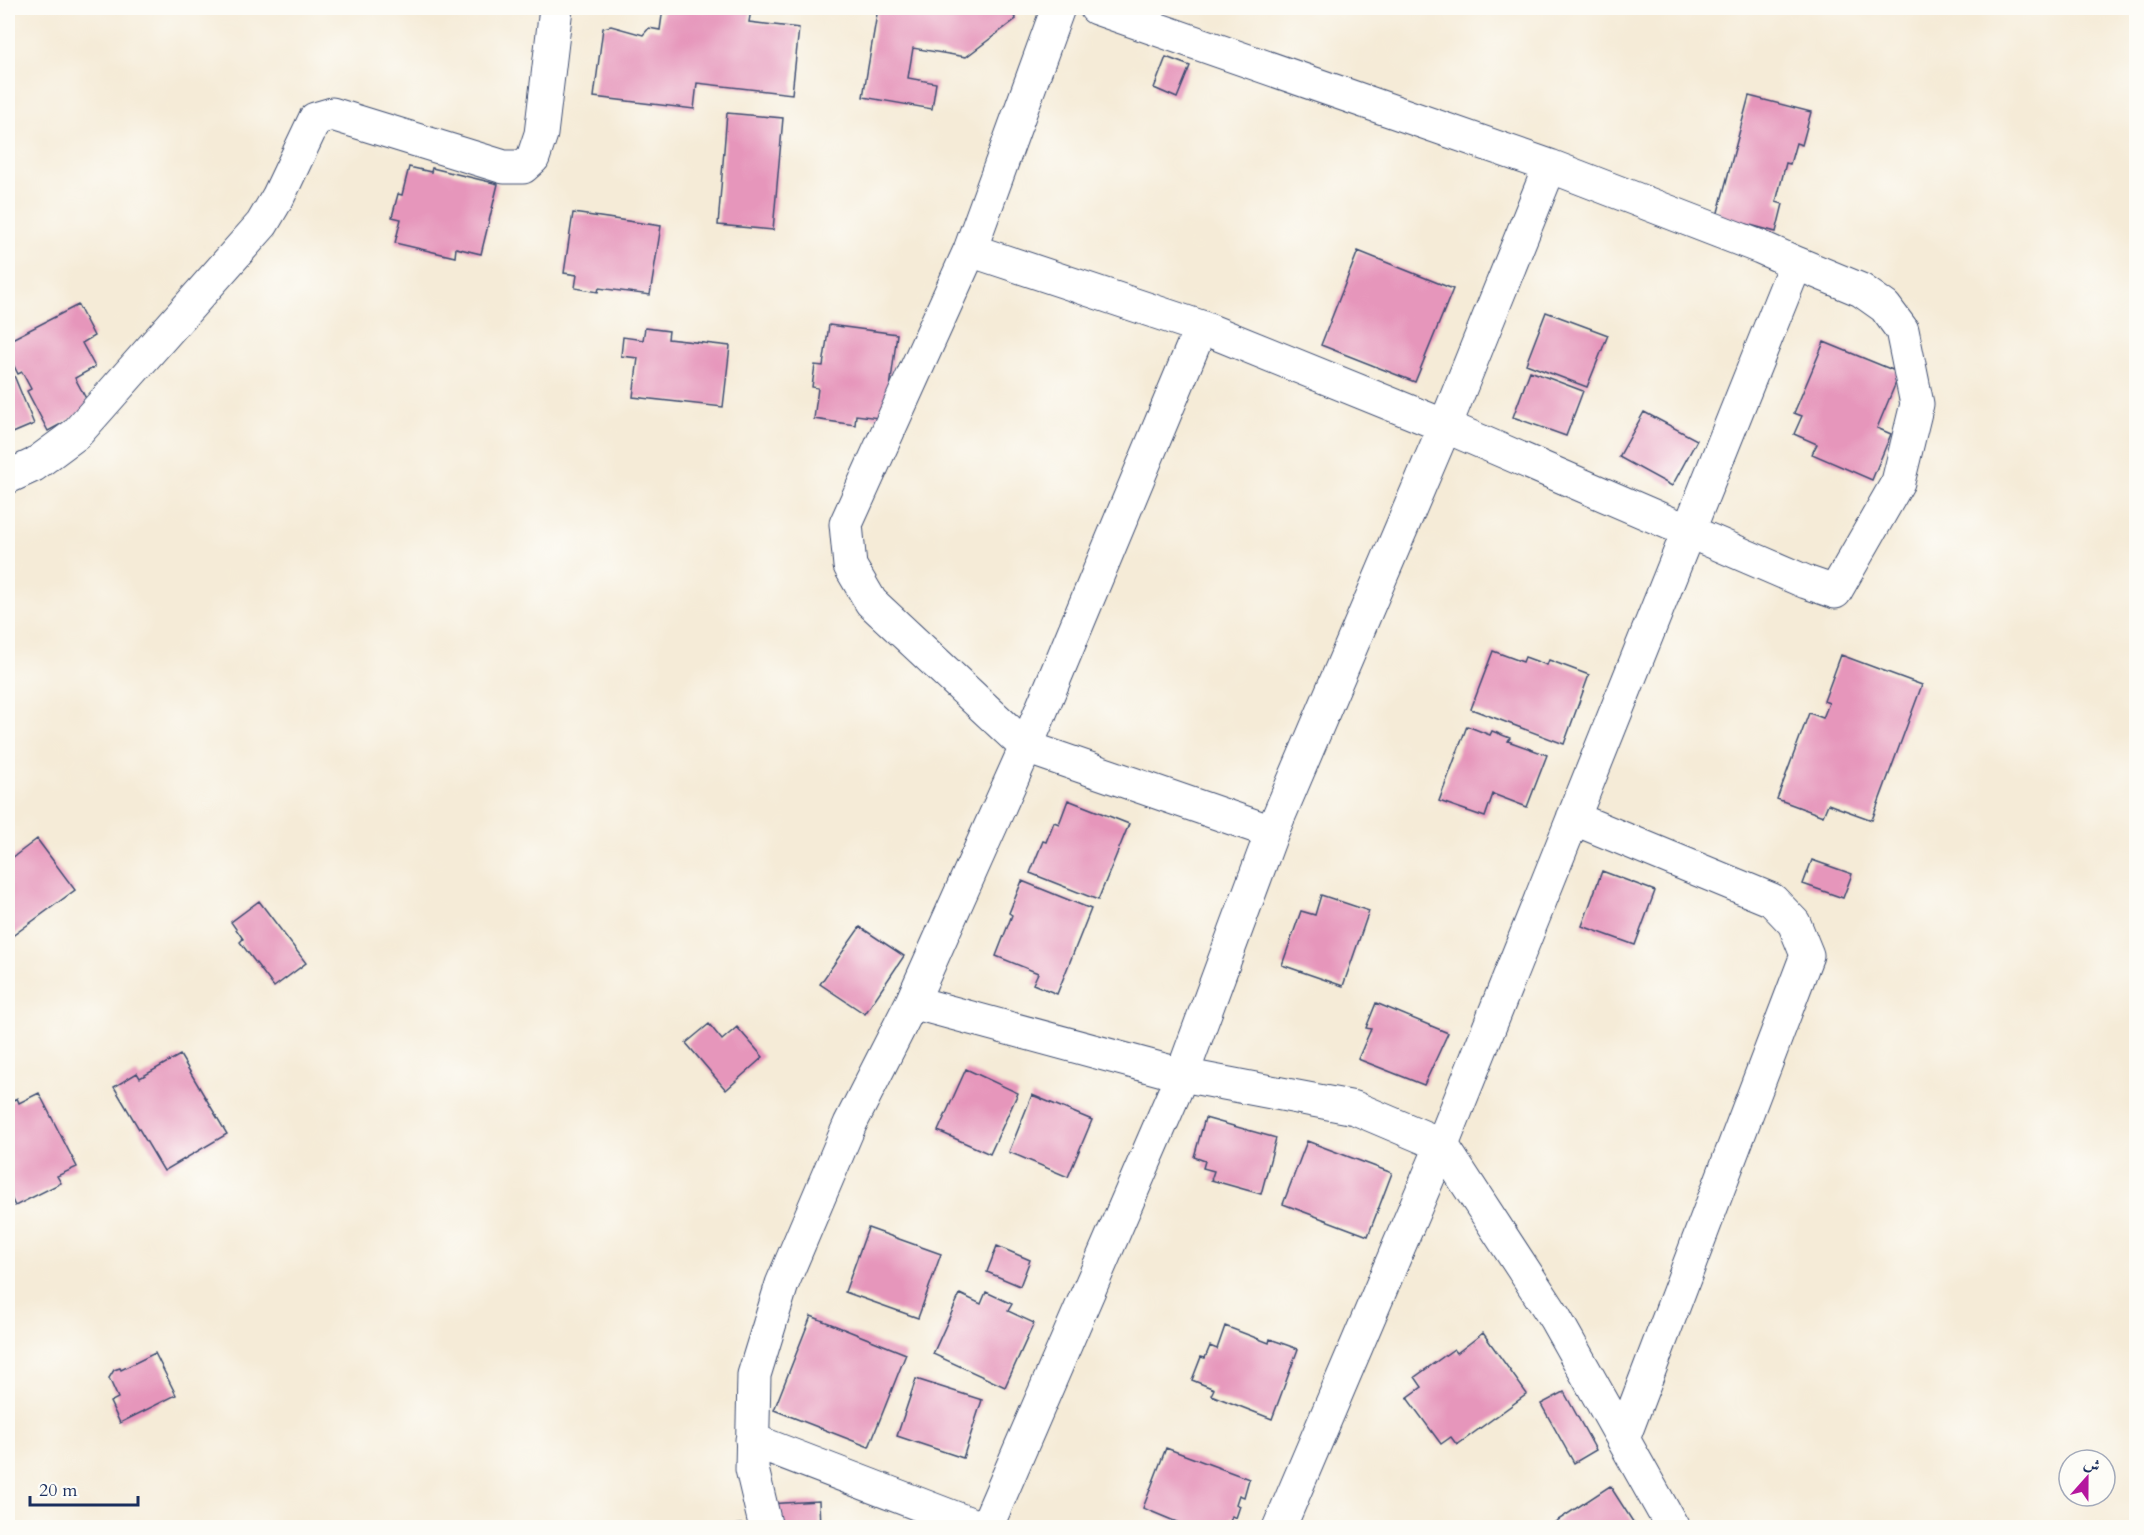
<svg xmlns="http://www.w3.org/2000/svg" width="2144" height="1535" font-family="Cardo,Amiri,serif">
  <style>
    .building { fill: #e696bb }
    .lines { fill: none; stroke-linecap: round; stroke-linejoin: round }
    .minor-casing { stroke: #3c4b70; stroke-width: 35 }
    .minor { stroke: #fff; stroke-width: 33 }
  </style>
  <rect width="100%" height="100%" fill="#fdfcf7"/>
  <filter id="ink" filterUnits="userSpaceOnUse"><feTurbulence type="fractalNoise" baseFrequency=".0167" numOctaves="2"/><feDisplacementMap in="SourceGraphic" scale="12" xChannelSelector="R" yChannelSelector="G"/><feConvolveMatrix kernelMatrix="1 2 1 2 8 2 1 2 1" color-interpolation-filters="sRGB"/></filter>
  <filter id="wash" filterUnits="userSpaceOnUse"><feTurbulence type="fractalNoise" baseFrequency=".008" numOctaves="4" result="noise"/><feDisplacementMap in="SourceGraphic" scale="24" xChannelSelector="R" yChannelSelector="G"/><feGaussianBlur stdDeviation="1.35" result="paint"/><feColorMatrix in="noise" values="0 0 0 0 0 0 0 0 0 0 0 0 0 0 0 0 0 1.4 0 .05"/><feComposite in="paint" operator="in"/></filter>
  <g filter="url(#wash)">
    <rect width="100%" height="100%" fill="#f5ebd7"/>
    <g id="blocks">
      <path class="building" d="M 663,8 L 705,11 L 706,8 L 751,10 L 749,22 L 799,28 L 792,94 L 697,83 L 694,109 L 594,97 L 603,28 L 611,26 L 643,35 L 649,28 L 660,30 Z
        M 878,8 L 1008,8 L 1016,19 L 966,57 L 913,48 L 908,78 L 936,83 L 932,109 L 863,97 Z
        M 1166,57 L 1190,66 L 1177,98 L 1154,88 Z
        M 1749,96 L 1811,112 L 1802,145 L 1796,143 L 1790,164 L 1786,163 L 1776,202 L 1783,204 L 1776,232 L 1717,216 Z
        M 727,113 L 783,118 L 773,230 L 718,225 Z
        M 409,167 L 431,172 L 432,168 L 498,184 L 481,254 L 456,248 L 455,257 L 395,243 L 401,219 L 392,217 L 398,194 L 402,195 Z
        M 573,213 L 661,226 L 650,295 L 599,288 L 598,292 L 575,288 L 577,275 L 564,273 Z
        M 1358,251 L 1453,289 L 1415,382 L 1321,345 Z
        M 78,305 L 94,336 L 82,343 L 95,367 L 75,378 L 91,408 L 48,431 L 27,391 L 31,389 L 22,372 L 18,374 L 8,354 L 8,341 Z
        M 1546,312 L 1608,335 L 1587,387 L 1526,364 Z
        M 829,325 L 897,334 L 886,419 L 856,415 L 855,425 L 814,419 L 818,388 L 812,387 L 815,365 L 823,366 Z
        M 645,328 L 669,331 L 668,339 L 730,346 L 723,407 L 633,397 L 638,358 L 621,356 L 623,337 L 643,340 Z
        M 1824,342 L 1900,373 L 1877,428 L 1891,434 L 1872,480 L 1812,454 L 1817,444 L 1794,434 L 1802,416 L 1794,413 Z
        M 8,361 L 34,424 L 8,435 Z
        M 1530,371 L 1583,391 L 1566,436 L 1513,417 Z
        M 1644,412 L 1697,440 L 1672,486 L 1619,457 Z
        M 1493,651 L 1523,662 L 1525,657 L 1547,665 L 1549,660 L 1589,675 L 1564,744 L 1471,709 Z
        M 1841,655 L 1922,685 L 1872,820 L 1828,804 L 1823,816 L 1777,799 L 1809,713 L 1823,718 L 1829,703 L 1824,701 Z
        M 1467,726 L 1490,735 L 1492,731 L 1510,738 L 1508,741 L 1547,755 L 1527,807 L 1493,794 L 1485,817 L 1439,801 Z
        M 1068,800 L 1129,824 L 1098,900 L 1030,873 L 1043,841 L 1046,842 L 1054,822 L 1059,824 Z
        M 37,839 L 75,890 L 11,937 L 8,933 L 8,861 Z
        M 1812,860 L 1852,874 L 1843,898 L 1803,884 Z
        M 1602,871 L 1655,891 L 1635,945 L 1582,926 Z
        M 1022,881 L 1091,909 L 1057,994 L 1033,984 L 1038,973 L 996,956 L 1012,915 L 1009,913 Z
        M 1321,895 L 1369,911 L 1343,986 L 1282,965 L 1301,911 L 1315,915 Z
        M 259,901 L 306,963 L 274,987 L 240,942 L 243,939 L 231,922 Z
        M 860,927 L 904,956 L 865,1014 L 820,984 Z
        M 1376,1003 L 1448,1033 L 1424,1085 L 1358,1059 L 1371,1029 L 1366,1028 Z
        M 709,1024 L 722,1040 L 737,1027 L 763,1057 L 726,1090 L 686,1043 Z
        M 180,1055 L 227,1134 L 164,1171 L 114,1087 L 137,1073 L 140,1078 Z
        M 966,1069 L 1018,1093 L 990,1154 L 938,1131 Z
        M 39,1093 L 77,1167 L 57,1176 L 61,1183 L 15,1206 L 8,1191 L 8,1103 L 17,1098 L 19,1103 Z
        M 1032,1095 L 1092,1120 L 1068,1177 L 1009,1152 Z
        M 1205,1118 L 1276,1138 L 1261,1194 L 1211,1180 L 1214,1171 L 1203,1168 L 1205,1161 L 1194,1157 Z
        M 1307,1141 L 1392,1173 L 1368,1236 L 1283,1204 Z
        M 868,1228 L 941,1254 L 918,1318 L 845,1292 Z
        M 997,1246 L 1030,1260 L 1020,1286 L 987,1272 Z
        M 986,1292 L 1012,1304 L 1008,1311 L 1034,1323 L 1005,1387 L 933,1354 L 960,1294 L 981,1304 Z
        M 811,1316 L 906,1354 L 869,1447 L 774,1410 Z
        M 1225,1326 L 1269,1343 L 1270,1339 L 1298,1349 L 1272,1419 L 1211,1395 L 1214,1389 L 1192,1380 L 1201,1357 L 1205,1358 L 1210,1346 L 1217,1349 Z
        M 1483,1333 L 1527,1394 L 1457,1445 L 1451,1437 L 1441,1444 L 1407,1398 L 1422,1387 L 1415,1377 L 1454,1349 L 1457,1353 Z
        M 155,1353 L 176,1395 L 120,1423 L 110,1402 L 118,1398 L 109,1378 L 114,1370 L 120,1368 L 121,1370 Z
        M 916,1379 L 982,1400 L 963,1458 L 897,1436 Z
        M 1564,1392 L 1596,1450 L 1574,1463 L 1541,1404 Z
        M 1166,1448 L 1249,1479 L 1244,1497 L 1239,1495 L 1236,1504 L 1240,1506 L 1236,1518 L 1232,1516 L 1229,1525 L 1231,1526 L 1231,1528 L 1191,1528 L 1143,1508 Z
        M 1610,1486 L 1637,1528 L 1546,1528 Z
        M 819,1501 L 820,1528 L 733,1528 L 733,1525 L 756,1523 L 766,1504 Z"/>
    </g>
  </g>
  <g filter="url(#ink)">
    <use href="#blocks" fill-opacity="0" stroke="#3c4b70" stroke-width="1.5"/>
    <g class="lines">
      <g class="minor-casing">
        <path id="minor" d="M 1058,8 L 970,250 L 846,524 L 850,566 L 871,602 L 1026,747 L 1272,832
          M 1096,8 L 1550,166 L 1760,247 L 1796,263 L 1442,1145 L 1279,1528
          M 970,250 L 1201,327 L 1445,426 L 1806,582 L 1835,592 L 1898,482 L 1917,404 L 1902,330 L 1885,307 L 1861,290 L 1796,263
          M 8,477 L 34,465 L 76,434 L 262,224 L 278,197 L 315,119 L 332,114 L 504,167 L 523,167 L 533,158 L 541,134 L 556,8
          M 1573,818 L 1772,900 L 1794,923 L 1807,955 L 1623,1439
          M 912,1002 L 1182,1075 L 1355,1108 L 1442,1145 L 1555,1318 L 1673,1528
          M 752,1440 L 981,1528
          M 766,1528 L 752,1469 L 754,1375 L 782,1284 L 850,1124 L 912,1002 L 1026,747 L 1201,327
          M 986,1528 L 1182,1075 L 1272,832 L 1445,426 L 1550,166"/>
      </g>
      <use href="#minor" class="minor"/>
    </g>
  </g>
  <rect width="2144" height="1535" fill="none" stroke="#fdfcf7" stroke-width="30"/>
  <g transform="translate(2087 1478) rotate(21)"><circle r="28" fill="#fdfcf7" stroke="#a3aaba" stroke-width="1.5"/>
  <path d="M0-4.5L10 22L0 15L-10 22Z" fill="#b5179e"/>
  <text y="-9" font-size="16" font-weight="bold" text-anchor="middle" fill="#1b2f5e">ش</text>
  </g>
  <path d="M30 1496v9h108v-9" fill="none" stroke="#1b2f5e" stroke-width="3"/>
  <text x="39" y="1496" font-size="18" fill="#1b2f5e" stroke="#fdfcf7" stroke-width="4.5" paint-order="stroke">20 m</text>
</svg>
